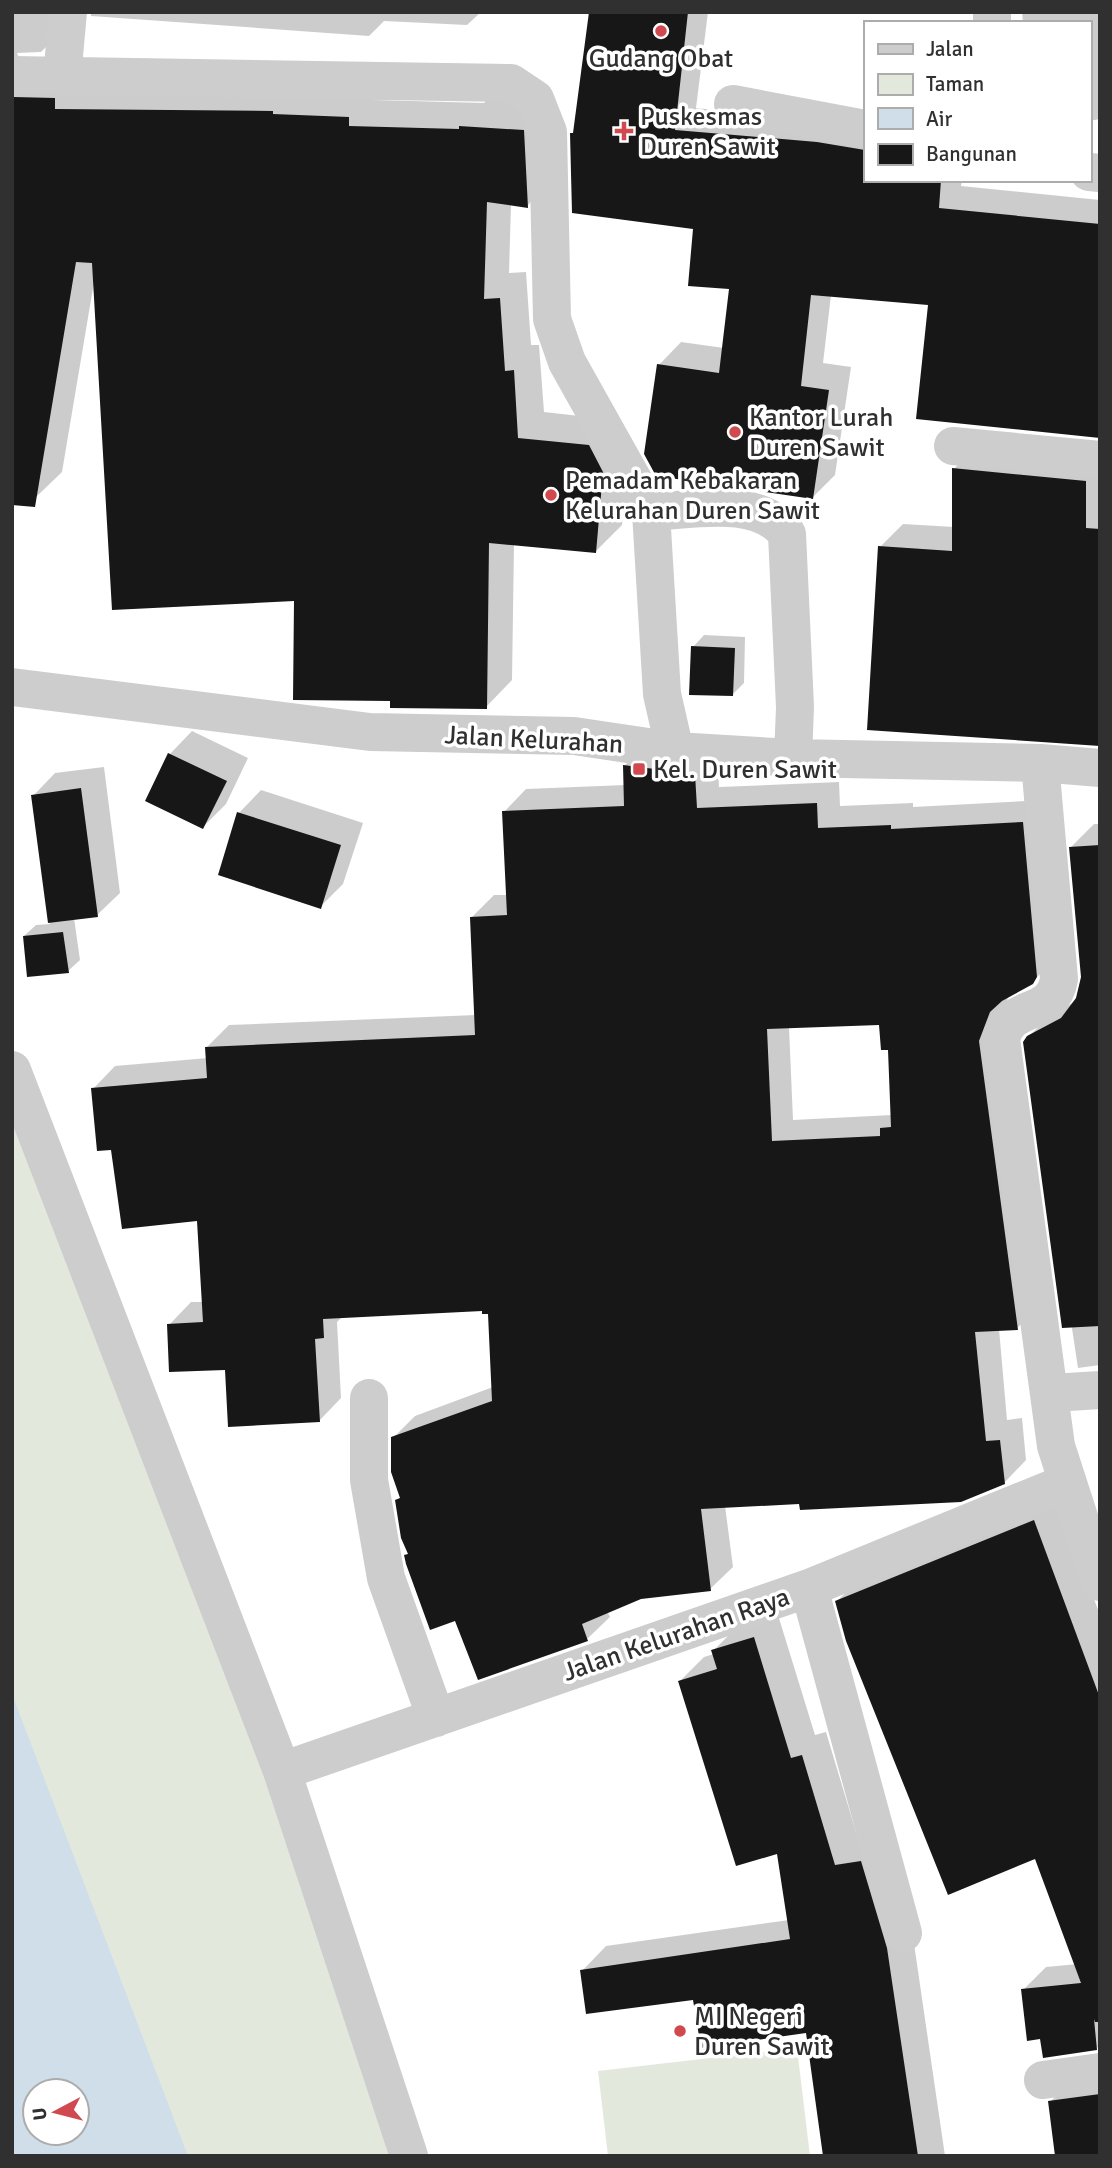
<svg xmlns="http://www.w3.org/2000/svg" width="1112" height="2168" font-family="Signika,sans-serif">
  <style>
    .green { fill: #e3e8dd; fill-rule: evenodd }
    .water { fill: #cfdee9; fill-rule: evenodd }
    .shadow { fill: #0003; fill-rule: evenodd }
    .building { fill: #171717; fill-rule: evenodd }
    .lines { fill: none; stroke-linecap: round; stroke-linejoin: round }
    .minor { stroke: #cdcdcd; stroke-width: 38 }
    .poi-dot { fill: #d0494f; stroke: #fff; stroke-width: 2.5 }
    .labels { text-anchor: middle; stroke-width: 7; stroke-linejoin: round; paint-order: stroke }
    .poi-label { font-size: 26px; fill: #303030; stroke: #fff; text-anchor: start }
    .street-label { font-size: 26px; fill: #303030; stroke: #fff }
  </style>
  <rect width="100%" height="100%" fill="#fff"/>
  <path class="green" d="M 12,1070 L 409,2156 L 12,2156 ZM 35,2091 L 77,2091 L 77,2133 L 35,2133 Z
    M 797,2048 L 810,2156 L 608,2156 L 598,2071 Z"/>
  <path class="water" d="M 12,1694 L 188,2156 L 12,2156 ZM 35,2091 L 77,2091 L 77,2133 L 35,2133 Z"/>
  <path class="shadow" d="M 12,12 L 70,12 L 68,25 L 41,52 L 17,53 L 19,58 L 375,91 L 374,100 L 484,103 L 487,100 L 550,104 L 553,179 L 527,206 L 511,204 L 509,273 L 526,272 L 531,345 L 539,345 L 544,412 L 615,420 L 629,445 L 622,525 L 595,552 L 514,544 L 512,680 L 486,707 L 392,699 L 295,599 L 94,282 L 62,472 L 35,498 L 12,492 Z
    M 91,12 L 481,12 L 467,25 L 384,21 L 369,36 L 91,16 Z
    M 590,12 L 708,12 L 696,108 L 865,125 L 865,180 L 962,180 L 961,186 L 1100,200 L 1100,438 L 930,303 L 831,295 L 823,363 L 851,367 L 835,475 L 812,498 L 659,365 L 681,342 L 724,348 L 731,287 L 695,227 L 572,134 L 576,130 Z
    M 1022,12 L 1100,12 L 1100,119 L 1089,121 L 1089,23 L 1023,23 Z
    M 976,446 L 1100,458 L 1100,746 L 880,547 L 903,524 L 954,527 L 954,469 Z
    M 704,635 L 745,637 L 744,683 L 732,695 L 693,647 Z
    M 192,731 L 248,758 L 226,804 L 203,827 L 170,754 Z
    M 647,744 L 717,752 L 719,787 L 839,782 L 840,806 L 913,803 L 913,807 L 1045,800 L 1055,959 L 1032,982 L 1009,995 L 1001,1018 L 1040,1306 L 1017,1328 L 999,1329 L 1007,1420 L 1022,1418 L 1026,1460 L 1004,1483 L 801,1503 L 725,1506 L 733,1567 L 710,1589 L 641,1597 L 607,1611 L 610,1617 L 587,1639 L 479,1678 L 456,1619 L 406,1556 L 409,1552 L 397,1501 L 402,1496 L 393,1438 L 415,1416 L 493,1387 L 490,1312 L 484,1309 L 343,1316 L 337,1322 L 341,1398 L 319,1421 L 227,1368 L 169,1325 L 191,1302 L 204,1302 L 199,1219 L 113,1148 L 93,1089 L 115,1066 L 208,1058 L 207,1047 L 229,1025 L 476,1015 L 471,918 L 494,895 L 507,895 L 504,812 L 526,789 L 625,785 L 624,766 ZM 881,1023 L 890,1048 L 892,1115 L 793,1120 L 789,1027 Z
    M 104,767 L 120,893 L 97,915 L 74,918 L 80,960 L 68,971 L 24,936 L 36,925 L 50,924 L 33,796 L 55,773 Z
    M 261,790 L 363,823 L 343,884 L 320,907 L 239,813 Z
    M 1094,824 L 1100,824 L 1100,1365 L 1078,1368 L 1028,1037 L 1052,1014 L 1076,1001 L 1083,977 L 1071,847 Z
    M 1056,1498 L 1100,1615 L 1100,1950 L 1036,1857 L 837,1601 L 860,1579 Z
    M 778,1615 L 815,1735 L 826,1732 L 859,1842 L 911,1923 L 945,2156 L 826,2156 L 807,2031 L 695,1998 L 582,1971 L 606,1946 L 789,1920 L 779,1851 L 680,1681 L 704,1657 L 714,1654 L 713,1651 L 737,1627 Z
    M 1100,1962 L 1100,2045 L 1096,2049 L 1042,2037 L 1023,1990 L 1046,1967 Z
    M 1100,2075 L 1100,2156 L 1050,2102 L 1074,2078 Z"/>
  <path class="building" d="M 589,12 L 688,12 L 675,130 L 817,142 L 865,150 L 865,180 L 941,180 L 939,208 L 1100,224 L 1100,438 L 916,419 L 928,305 L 811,295 L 801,386 L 829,390 L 813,499 L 656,476 L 644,454 L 657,364 L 719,373 L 729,289 L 688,286 L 693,229 L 572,213 L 570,133 L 573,133 Z
    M 14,97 L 55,98 L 55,109 L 273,111 L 273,114 L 349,117 L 349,126 L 459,129 L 459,126 L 524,130 L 528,208 L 487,202 L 484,299 L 500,298 L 505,371 L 514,370 L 518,438 L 589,445 L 603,472 L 596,553 L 489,543 L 487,709 L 390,708 L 390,701 L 293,700 L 294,601 L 112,610 L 92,263 L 76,262 L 35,507 L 12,505 Z
    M 952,468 L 1086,481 L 1086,528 L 1100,529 L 1100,746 L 867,730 L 878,546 L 952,551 Z
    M 691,646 L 735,648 L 733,696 L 689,695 Z
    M 168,753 L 227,781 L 203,829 L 145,801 Z
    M 623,765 L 695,774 L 697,808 L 817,803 L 818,828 L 891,825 L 891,829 L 1023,822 L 1037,977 L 1033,984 L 1002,1001 L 990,1012 L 979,1041 L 1018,1330 L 975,1332 L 986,1441 L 1000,1440 L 1005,1484 L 961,1502 L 800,1510 L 799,1504 L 701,1509 L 711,1591 L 641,1599 L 582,1624 L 588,1641 L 478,1680 L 455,1621 L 430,1630 L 406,1564 L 404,1555 L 408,1554 L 401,1538 L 395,1500 L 400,1498 L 391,1472 L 391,1437 L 492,1401 L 488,1314 L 482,1314 L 482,1311 L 323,1319 L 324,1338 L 315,1339 L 320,1422 L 228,1427 L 225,1370 L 169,1372 L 167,1324 L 203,1322 L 197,1221 L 122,1229 L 111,1150 L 97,1151 L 91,1088 L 207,1078 L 205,1047 L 475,1035 L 470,917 L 507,915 L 502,811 L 624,806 ZM 879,1025 L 881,1050 L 888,1050 L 891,1127 L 880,1128 L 880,1136 L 772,1141 L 767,1029 Z
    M 81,788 L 98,917 L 48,923 L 31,795 Z
    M 237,812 L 341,845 L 321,909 L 218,875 Z
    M 1100,845 L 1100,1326 L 1062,1328 L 1023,1042 L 1027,1036 L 1061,1018 L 1076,998 L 1081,977 L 1069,847 Z
    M 63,932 L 69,973 L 27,977 L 23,936 Z
    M 1034,1520 L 1100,1698 L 1100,2022 L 1095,2022 L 1094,2019 L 1097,2050 L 1043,2058 L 1040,2039 L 1027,2041 L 1021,1989 L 1081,1983 L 1035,1859 L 948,1895 L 846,1641 L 835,1601 Z
    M 754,1637 L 791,1758 L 802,1755 L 835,1865 L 861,1861 L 887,1948 L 918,2156 L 823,2156 L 806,2033 L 701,2048 L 693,2000 L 586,2014 L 580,1970 L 790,1939 L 777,1854 L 736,1866 L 678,1681 L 717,1669 L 711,1650 Z
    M 1100,2094 L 1100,2156 L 1055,2156 L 1048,2101 Z"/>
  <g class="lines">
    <path class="minor" d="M 992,12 L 992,23
      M 12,75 L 511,83 L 535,99 L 548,132 L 552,319 L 567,362 L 651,512 L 662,694 L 675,751
      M 62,77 L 68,12
      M 733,104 L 865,129
      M 1089,172 L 1100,173
      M 953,446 L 1100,460
      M 651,512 C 693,510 759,495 787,534 L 795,707 L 793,758
      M 12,687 L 370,732 L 574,736 L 675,751 L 793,758 L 1040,763 L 1100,768
      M 1040,763 L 1059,979 C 1053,1019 1010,1001 1001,1039 L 1056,1446 L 1100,1582
      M 12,1070 L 282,1771 L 409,2156
      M 1052,1393 L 1100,1390
      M 369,1398 L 369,1480 L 386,1578 L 436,1718
      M 809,1588 L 903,1933
      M 282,1771 L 809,1588 L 1066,1483
      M 1043,2080 L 1100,2072"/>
  </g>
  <g class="poi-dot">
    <circle cx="661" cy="31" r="7"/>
    <path d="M620.5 120.5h7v7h7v7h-7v7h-7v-7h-7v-7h7z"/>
    <circle cx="735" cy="432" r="7"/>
    <circle cx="551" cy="495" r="7"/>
    <rect x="632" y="762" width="14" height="14" rx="3.5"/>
    <circle cx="680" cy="2031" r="7"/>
  </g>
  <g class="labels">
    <g class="poi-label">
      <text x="661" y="67" text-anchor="middle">Gudang Obat</text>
      <text x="640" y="125">Puskesmas<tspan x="640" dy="30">Duren Sawit</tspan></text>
      <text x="749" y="426">Kantor Lurah<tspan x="749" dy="30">Duren Sawit</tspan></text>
      <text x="565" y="489">Pemadam Kebakaran<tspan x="565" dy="30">Kelurahan Duren Sawit</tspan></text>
      <text x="653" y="778">Kel. Duren Sawit</text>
      <text x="694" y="2025">MI Negeri<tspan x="694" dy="30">Duren Sawit</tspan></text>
    </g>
    <g class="street-label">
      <text transform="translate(534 739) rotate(3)" y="9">Jalan Kelurahan</text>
      <text transform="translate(676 1634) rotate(-19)" y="9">Jalan Kelurahan Raya</text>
    </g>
  </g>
  <rect width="1112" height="2168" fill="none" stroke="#303030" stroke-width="28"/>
  <rect x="864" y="21" width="228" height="161" fill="#ffffff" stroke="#acacac" stroke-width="2"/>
  <rect x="878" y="44" width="35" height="10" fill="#cdcdcd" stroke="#acacac" stroke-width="2"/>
  <text x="926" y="56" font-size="21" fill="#303030">Jalan</text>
  <rect x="878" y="74" width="35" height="21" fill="#e3e8dd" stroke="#acacac" stroke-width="2"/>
  <text x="926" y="91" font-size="21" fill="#303030">Taman</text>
  <rect x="878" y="108" width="35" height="21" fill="#cfdee9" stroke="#acacac" stroke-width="2"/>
  <text x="926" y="126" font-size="21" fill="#303030">Air</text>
  <rect x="878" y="144" width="35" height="21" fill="#171717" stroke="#acacac" stroke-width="2"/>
  <text x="926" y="161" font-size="21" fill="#303030">Bangunan</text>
  <g transform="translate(56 2112) rotate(263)"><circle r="33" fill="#ffffff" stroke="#acacac" stroke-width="2"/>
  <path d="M0-5L12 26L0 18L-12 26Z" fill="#d0494f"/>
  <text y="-10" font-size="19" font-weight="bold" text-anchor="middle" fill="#303030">U</text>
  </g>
</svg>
